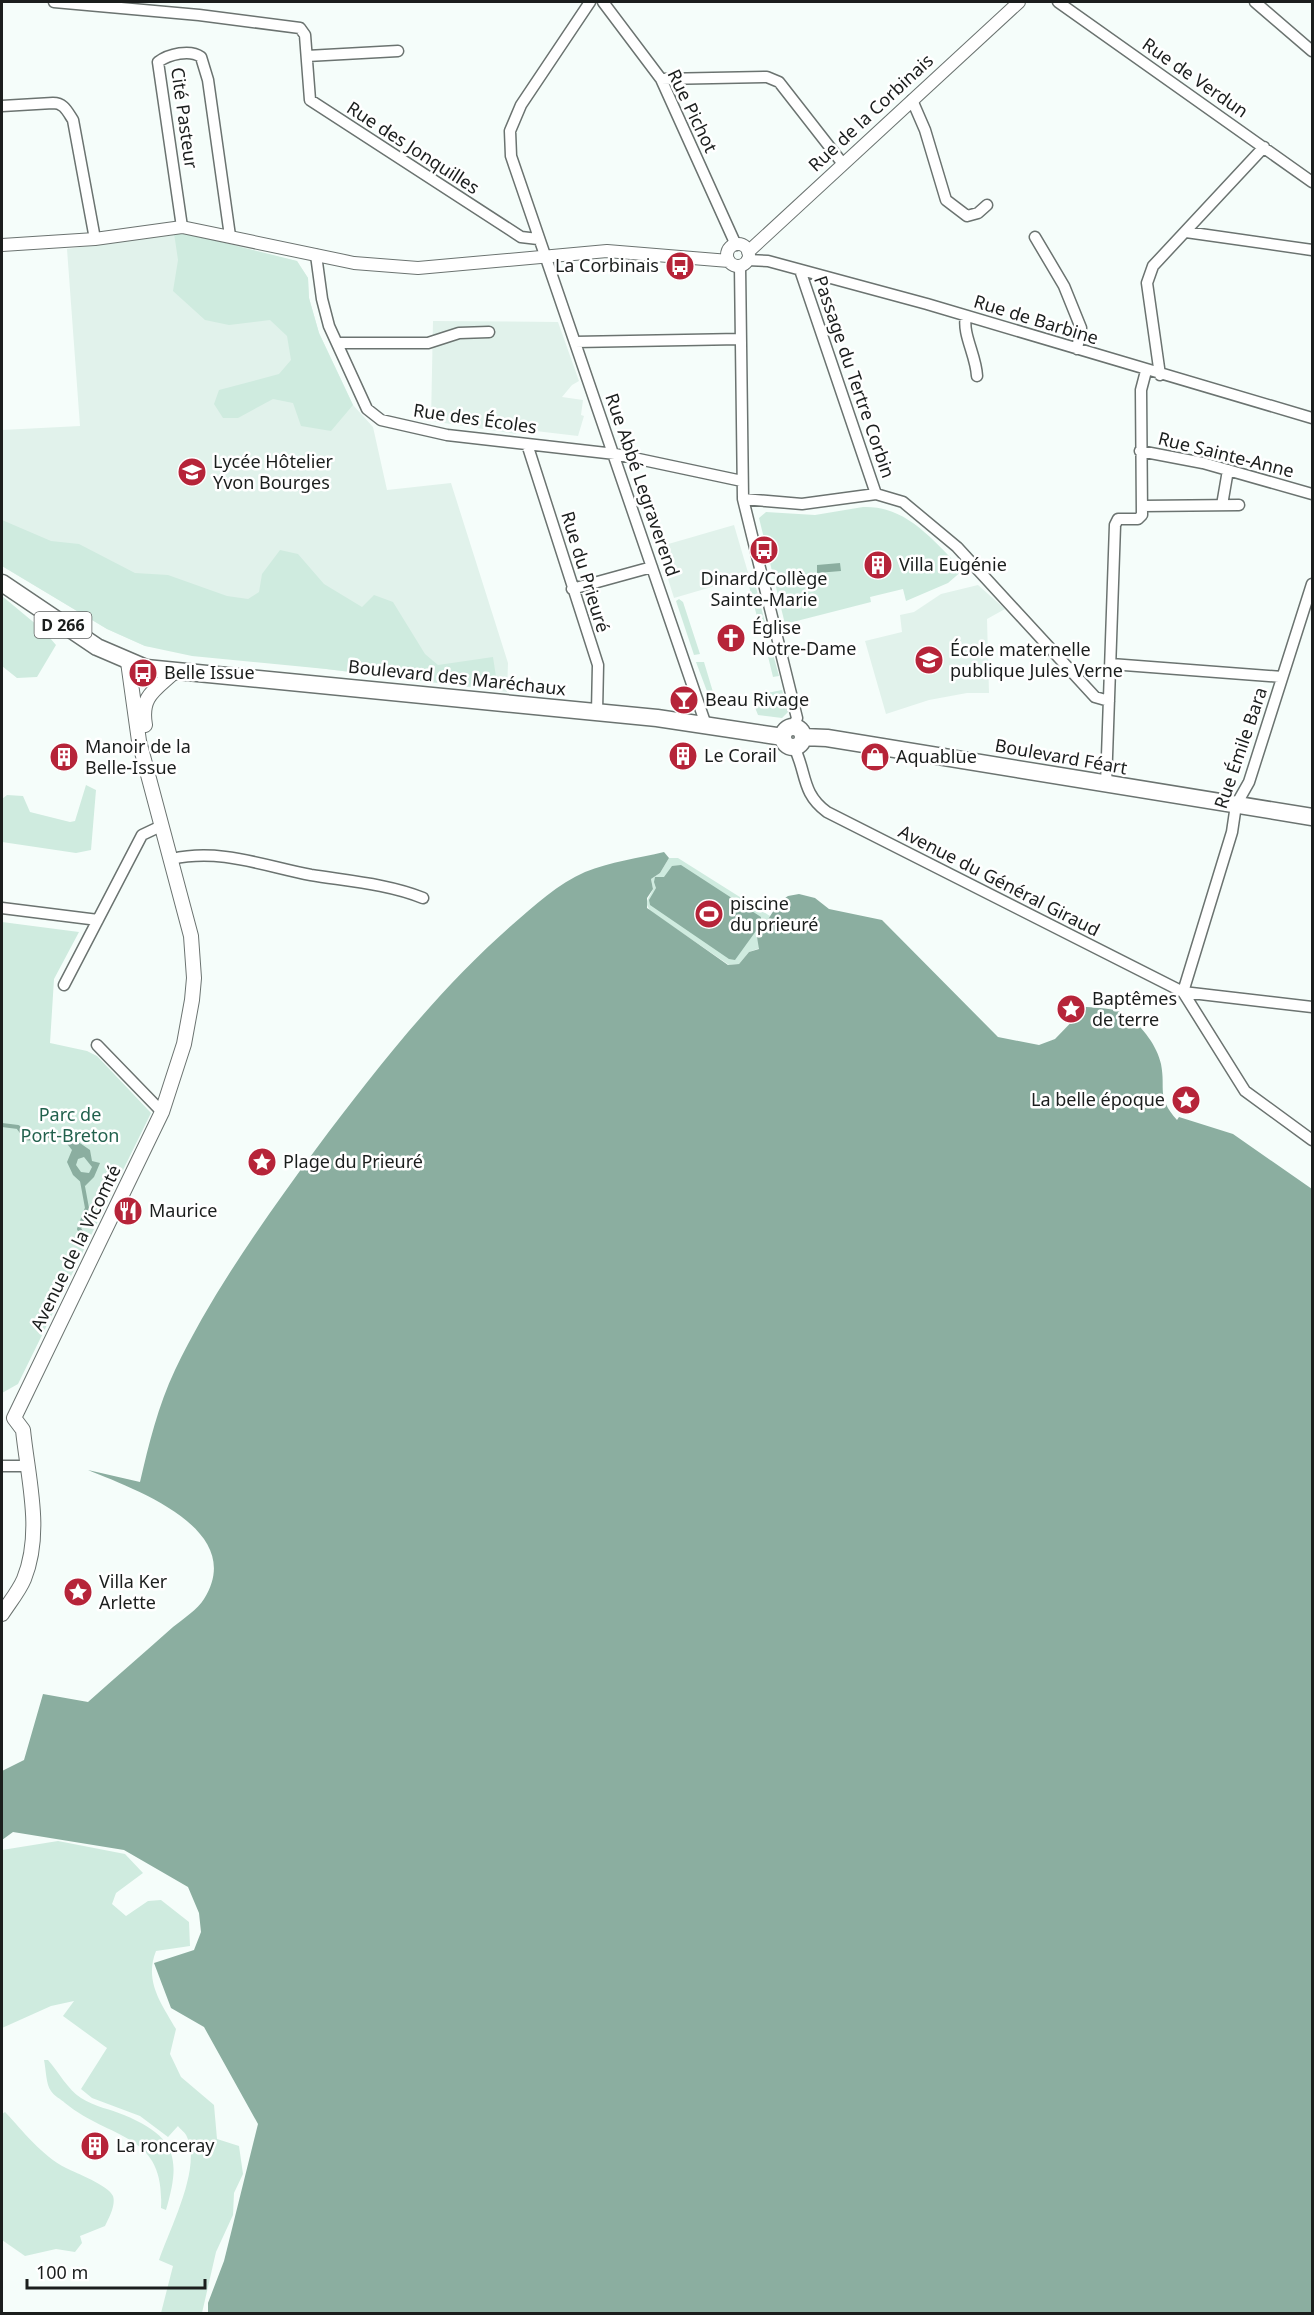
<svg xmlns="http://www.w3.org/2000/svg" width="1314" height="2315" font-family="'Noto Sans',sans-serif">
  <style>
    .built { fill: #e1f2eb }
    .green { fill: #cfebdf }
    .water { fill: #8baea0; fill-rule: evenodd }
    .lines { fill: none; stroke-linecap: round; stroke-linejoin: round }
    .stream { stroke: #8baea0; stroke-width: 4 }
    .minor-casing { stroke: #6b7370; stroke-width: 13 }
    .tertiary-casing { stroke: #6b7370; stroke-width: 14 }
    .secondary-casing { stroke: #6b7370; stroke-width: 16 }
    .primary-casing { stroke: #6b7370; stroke-width: 19 }
    .minor { stroke: #fff; stroke-width: 10 }
    .tertiary { stroke: #fff; stroke-width: 12 }
    .secondary { stroke: #fff; stroke-width: 14 }
    .primary { stroke: #fff; stroke-width: 16 }
    .labels { text-anchor: middle; stroke-width: 5; stroke-linejoin: round; paint-order: stroke }
    .shield { fill: #fff; stroke: #5f6261; stroke-width: 1.5 }
    .shield-label { font-size: 16px; font-weight: bold; fill: #1b1e1d }
    .street-label { font-size: 18px; fill: #1b1e1d; stroke: #fff }
    .poi-label { font-size: 18px; fill: #1b1e1d; stroke: #fff; text-anchor: start }
    .park-label { font-size: 18px; fill: #22614d; stroke: #fff }
  </style>
  <rect width="100%" height="100%" fill="#f5fdfa"/>
  <path class="built" d="M 174,233 L 297,261 L 308,278 L 309,298 L 319,333 L 353,405 L 373,427 L 387,490 L 451,483 L 508,663 L 507,692 L 145,646 L 107,629 L 2,566 L 2,430 L 80,426 L 67,249 Z
    M 433,321 L 558,322 L 579,381 L 572,385 L 562,397 L 583,400 L 581,415 L 584,416 L 578,436 L 527,430 L 527,425 L 518,424 L 516,434 L 431,421 Z
    M 734,525 L 749,576 L 674,598 L 658,547 Z
    M 978,585 L 1005,609 L 987,619 L 989,693 L 967,693 L 929,700 L 886,714 L 865,641 L 902,632 L 900,615 L 914,612 L 941,594 Z"/>
  <path class="green" d="M 174,233 L 190,234 L 297,261 L 308,278 L 309,298 L 319,333 L 353,405 L 331,431 L 301,426 L 293,403 L 273,399 L 238,418 L 223,418 L 214,404 L 219,390 L 279,374 L 291,360 L 287,336 L 270,320 L 229,325 L 205,320 L 173,291 L 178,260 Z
    M 863,507 C 907,505 934,542 963,570 L 948,583 L 906,601 L 903,589 L 870,597 L 871,602 L 785,624 L 759,518 L 766,512 L 815,515 Z
    M 2,520 L 51,541 L 79,544 L 135,573 L 168,575 L 227,596 L 248,599 L 259,592 L 262,574 L 280,550 L 298,554 L 324,584 L 362,607 L 374,595 L 393,602 L 425,654 L 438,665 L 493,657 L 498,690 L 326,669 L 192,656 L 145,646 L 107,629 L 2,566 Z
    M 754,580 L 768,634 L 761,632 L 748,582 Z
    M 2,596 L 43,630 L 56,645 L 37,677 L 17,678 L 2,666 Z
    M 679,599 L 683,602 L 700,654 L 694,655 L 676,601 Z
    M 770,643 L 779,676 L 773,677 L 765,644 Z
    M 696,662 L 704,662 L 713,692 L 708,694 Z
    M 782,690 L 788,712 L 782,718 L 758,715 L 754,705 L 761,703 L 760,699 L 767,693 Z
    M 86,785 L 96,790 L 91,850 L 76,853 L 2,842 L 2,799 L 7,795 L 23,796 L 30,812 L 70,822 L 75,821 Z
    M 669,858 L 678,858 L 770,916 L 757,937 L 760,948 L 749,952 L 739,964 L 729,965 L 650,911 L 646,903 L 653,889 L 651,879 L 660,873 Z
    M 2,922 L 79,932 L 54,979 L 50,1043 L 87,1051 L 97,1056 L 151,1113 L 18,1384 L 2,1393 Z
    M 58,1841 L 125,1854 L 143,1873 L 116,1893 L 112,1904 L 126,1916 L 148,1901 L 161,1900 L 189,1922 L 190,1946 L 156,1951 C 144,1981 161,2003 176,2029 L 170,2054 L 181,2077 L 214,2105 L 217,2139 L 239,2146 L 243,2174 L 234,2193 L 233,2215 L 216,2252 L 202,2313 L 161,2313 L 173,2266 L 159,2260 C 169,2230 202,2168 187,2137 C 186,2133 180,2129 178,2126 L 168,2137 L 140,2116 L 92,2098 L 81,2089 L 107,2048 L 63,2016 L 74,2001 L 51,2006 L 2,2028 L 2,1850 Z
    M 44,2060 L 48,2060 C 58,2071 68,2090 81,2098 C 95,2107 110,2109 124,2115 C 177,2137 181,2159 166,2210 L 161,2208 C 165,2132 112,2141 65,2103 C 61,2099 54,2096 51,2091 C 46,2085 46,2069 44,2060 Z
    M 5,2112 C 23,2131 41,2155 66,2168 C 76,2173 108,2185 113,2196 C 116,2205 109,2218 105,2226 L 80,2236 L 82,2243 L 75,2252 L 56,2249 L 25,2256 L 2,2240 L 2,2114 Z"/>
  <path class="water" d="M 840,563 L 841,571 L 817,573 L 817,565 Z
    M 664,852 L 669,858 L 660,873 L 651,879 L 653,889 L 647,898 L 647,908 L 728,965 L 739,964 L 749,952 L 759,949 L 757,937 L 779,902 L 788,896 L 799,894 L 815,898 L 829,909 L 882,920 L 998,1037 L 1039,1045 L 1055,1039 L 1086,1007 C 1098,1008 1113,1008 1123,1013 C 1140,1023 1157,1045 1161,1064 C 1166,1090 1156,1096 1177,1120 L 1179,1117 L 1233,1134 L 1312,1189 L 1312,2313 L 208,2313 L 208,2303 L 224,2261 L 258,2124 L 204,2027 L 171,2008 L 154,1963 L 194,1950 L 201,1932 L 199,1913 L 188,1887 L 124,1850 L 13,1832 L 2,1840 L 2,1771 L 24,1760 L 43,1694 L 88,1702 C 116,1677 145,1652 173,1627 C 183,1619 198,1609 204,1599 C 248,1529 134,1489 88,1470 L 140,1482 C 149,1443 158,1406 175,1370 C 213,1291 264,1220 316,1149 C 375,1070 438,990 512,925 C 534,906 559,883 585,872 C 610,862 639,858 664,852 Z
    M 681,865 L 761,917 L 761,924 L 735,960 L 729,959 L 650,905 L 649,900 L 656,888 L 654,882 L 655,877 L 664,877 L 672,866 Z
    M 71,1137 L 90,1150 L 92,1161 L 100,1163 L 94,1177 L 85,1186 L 73,1175 L 67,1162 L 72,1150 L 64,1140 ZM 84,1157 L 92,1167 L 89,1173 L 81,1172 L 76,1165 L 78,1159 Z"/>
  <g class="lines">
    <path class="stream" d="M 2,1125 L 18,1127 L 26,1138 C 42,1142 55,1128 70,1141
      M 82,1181 L 87,1208 L 79,1229 L 86,1238"/>
    <g class="minor-casing">
      <path id="minor" d="M 54,2 L 199,15 L 300,28 L 305,35 L 310,100 L 521,237 L 538,239
        M 590,2 L 521,105 L 510,131 L 511,156 L 706,725
        M 603,2 L 661,79 L 736,245
        M 1058,2 L 1312,182
        M 1255,2 L 1312,51
        M 307,56 L 398,51
        M 661,79 L 767,77 L 779,82 L 843,164
        M 912,100 L 925,130 L 946,200 L 967,216 L 978,213 L 987,205
        M 2,106 L 53,103 C 64,103 67,111 73,120 L 95,239
        M 182,227 L 158,62 C 169,54 190,49 201,57 L 208,80 L 230,236
        M 1186,232 L 1312,250
        M 1035,237 L 1064,286 L 1081,328 L 1077,349
        M 316,255 L 322,299 L 329,326 L 367,409 L 381,420 L 447,435 L 615,454 L 742,481
        M 747,260 L 768,261 L 927,304 L 1312,418
        M 740,266 L 743,499 L 797,718 L 793,727
        M 800,270 L 876,494
        M 966,316 C 962,334 976,355 977,376
        M 575,342 L 740,339
        M 337,343 L 428,343 L 459,333 L 489,332
        M 1160,375 L 1147,283 L 1153,266 L 1264,147
        M 527,444 L 598,665 L 597,712
        M 1140,451 L 1203,463 L 1312,494
        M 743,499 L 802,504 L 876,494 L 903,502 L 957,547 L 1095,697 L 1109,701
        M 1222,505 L 1228,470
        M 1142,506 L 1239,505
        M 572,589 L 652,567
        M 1111,664 L 1282,677
        M 794,747 C 807,773 801,793 827,812 L 1183,992 L 1312,1007
        M 1106,785 L 1115,525 L 1118,519 L 1138,519 L 1142,515 L 1141,390 L 1146,371
        M 172,859 C 220,848 264,866 311,875 C 348,881 388,884 423,898
        M 2,908 L 98,920
        M 64,985 L 142,835 L 161,826
        M 1183,992 L 1232,832 L 1236,805 L 1249,782 L 1312,584
        M 1183,992 L 1245,1091 L 1312,1140
        M 97,1045 L 162,1112
        M 2,1466 L 27,1466"/>
    </g>
    <g class="tertiary-casing">
      <path id="tertiary" d="M727 255a11 11 0 1 1 22 0a11 11 0 1 1-22 0Z
        M 2,245 L 95,239 L 182,227 L 354,263 L 418,268 L 607,251 L 729,261
        M 748,252 L 1019,2"/>
    </g>
    <g class="secondary-casing">
      <path id="secondary" d="M 145,725 C 140,696 155,690 174,672
        M 2,1614 C 9,1603 19,1591 24,1579 C 43,1532 28,1479 23,1430 L 14,1418 L 162,1112 L 184,1044 L 192,1000 L 194,978 L 191,936 L 139,741 L 128,662"/>
    </g>
    <g class="primary-casing">
      <path id="primary" d="M 2,583 L 97,647 L 146,668 L 657,718 L 783,737
        M783 737a10 10 0 1 1 20 0a10 10 0 1 1-20 0Z
        M 803,737 L 827,738 L 1312,817"/>
    </g>
    <use href="#minor" class="minor"/>
    <use href="#tertiary" class="tertiary"/>
    <use href="#secondary" class="secondary"/>
    <use href="#primary" class="primary"/>
  </g>
  <defs>
    <g id="bus-disc" transform="scale(1.5)"><circle r="9.5" fill="#b62439" stroke="#fff"/><path d="M-5-6H5V4H4V6H2V4H-2V6H-4V4H-5ZM-3.5-4V0h7V-4ZM-3.5 1.2v1.5H-2V1.2ZM2 1.2v1.5H3.5V1.2Z" fill="#fff"/></g>
    <g id="school-disc" transform="scale(1.5)"><circle r="9.5" fill="#b62439" stroke="#fff"/><path d="M0-5L7-2L0 1L-7-2ZM-4 1L0 2.5L4 1V4Q0 6-4 4Z" fill="#fff"/></g>
    <g id="building-disc" transform="scale(1.5)"><circle r="9.5" fill="#b62439" stroke="#fff"/><path d="M-4-6H4V6H1V3H-1V6H-4ZM-2.5-4.3h1.7v1.8h-1.7ZM.8-4.3h1.7v1.8H.8ZM-2.5-1h1.7V.8h-1.7ZM.8-1h1.7V.8H.8Z" fill="#fff"/></g>
    <g id="church-disc" transform="scale(1.5)"><circle r="9.5" fill="#b62439" stroke="#fff"/><path d="M-1.2-6h2.4v3.5h3.3v2.4h-3.3V6h-2.4V-.1h-3.3v-2.4h3.3Z" fill="#fff"/></g>
    <g id="bar-disc" transform="scale(1.5)"><circle r="9.5" fill="#b62439" stroke="#fff"/><path d="M-6-5H6L.8 .8V4.5H3.5V6h-7V4.5H-.8V.8Z" fill="#fff"/></g>
    <g id="shop-disc" transform="scale(1.5)"><circle r="9.5" fill="#b62439" stroke="#fff"/><path d="M-5-2.5h2.3a2.7 3.5 0 0 1 5.4 0H5L5.5 6h-11ZM-1.5-2.5h3a1.5 2.3 0 0 0-3 0Z" fill="#fff"/></g>
    <g id="stadium-disc" transform="scale(1.5)"><circle r="9.5" fill="#b62439" stroke="#fff"/><path d="M0-5a6.5 5 0 1 0 0 10a6.5 5 0 1 0 0-10ZM-3.5-1.8h7v3.6h-7Z" fill="#fff"/></g>
    <g id="sight-disc" transform="scale(1.5)"><circle r="9.5" fill="#b62439" stroke="#fff"/><path d="M0-6L1.8-2.2L6-1.7L2.9 1.2L3.7 5.4L0 3.3L-3.7 5.4L-2.9 1.2L-6-1.7L-1.8-2.2Z" fill="#fff"/></g>
    <g id="restaurant-disc" transform="scale(1.5)"><circle r="9.5" fill="#b62439" stroke="#fff"/><path d="M-5-6h1v4h1v-4h1v4h1v-4h1v5L-1.5 .5V6h-2V.5L-5-1ZM5-6V6H3V1.5H1.5Q1.5-4 5-6Z" fill="#fff"/></g>
  </defs>
  <g fill-rule="evenodd">
    <use href="#bus-disc" x="680" y="266"/>
    <use href="#school-disc" x="192" y="472"/>
    <use href="#bus-disc" x="764" y="550"/>
    <use href="#building-disc" x="878" y="565"/>
    <use href="#church-disc" x="731" y="638"/>
    <use href="#school-disc" x="929" y="660"/>
    <use href="#bus-disc" x="143" y="673"/>
    <use href="#bar-disc" x="684" y="700"/>
    <use href="#building-disc" x="683" y="756"/>
    <use href="#building-disc" x="64" y="757"/>
    <use href="#shop-disc" x="875" y="757"/>
    <use href="#stadium-disc" x="709" y="914"/>
    <use href="#sight-disc" x="1071" y="1009"/>
    <use href="#sight-disc" x="1186" y="1100"/>
    <use href="#sight-disc" x="262" y="1162"/>
    <use href="#restaurant-disc" x="128" y="1211"/>
    <use href="#sight-disc" x="78" y="1592"/>
    <use href="#building-disc" x="95" y="2146"/>
  </g>
  <g class="labels">
    <rect class="shield" x="34.5" y="612" width="57" height="26" rx="4.5"/>
    <g class="shield-label">
      <text x="63" y="631">D 266</text>
    </g>
    <g class="street-label">
      <text transform="translate(1195 78) rotate(35)" y="6">Rue de Verdun</text>
      <text transform="translate(692 111) rotate(64)" y="6">Rue Pichot</text>
      <text transform="translate(871 113) rotate(-43)" y="6">Rue de la Corbinais</text>
      <text transform="translate(184 118) rotate(82)" y="6">Cité Pasteur</text>
      <text transform="translate(413 148) rotate(33)" y="6">Rue des Jonquilles</text>
      <text transform="translate(1036 320) rotate(17)" y="6">Rue de Barbine</text>
      <text transform="translate(854 377) rotate(71)" y="6">Passage du Tertre Corbin</text>
      <text transform="translate(475 419) rotate(8)" y="6">Rue des Écoles</text>
      <text transform="translate(1226 455) rotate(14)" y="6">Rue Sainte-Anne</text>
      <text transform="translate(642 485) rotate(71)" y="6">Rue Abbé Legraverend</text>
      <text transform="translate(585 572) rotate(73)" y="6">Rue du Prieuré</text>
      <text transform="translate(457 678) rotate(6)" y="6">Boulevard des Maréchaux</text>
      <text transform="translate(1241 748) rotate(-71)" y="6">Rue Émile Bara</text>
      <text transform="translate(1061 757) rotate(10)" y="6">Boulevard Féart</text>
      <text transform="translate(999 881) rotate(27)" y="6">Avenue du Général Giraud</text>
      <text transform="translate(76 1248) rotate(-64)" y="6">Avenue de la Vicomté</text>
    </g>
    <g class="poi-label">
      <text x="659" y="272" text-anchor="end">La Corbinais</text>
      <text x="213" y="468">Lycée Hôtelier<tspan x="213" dy="21">Yvon Bourges</tspan></text>
      <text x="899" y="571">Villa Eugénie</text>
      <text x="764" y="585" text-anchor="middle">Dinard/Collège<tspan x="764" dy="21">Sainte-Marie</tspan></text>
      <text x="752" y="634">Église<tspan x="752" dy="21">Notre-Dame</tspan></text>
      <text x="950" y="656">École maternelle<tspan x="950" dy="21">publique Jules Verne</tspan></text>
      <text x="164" y="679">Belle Issue</text>
      <text x="705" y="706">Beau Rivage</text>
      <text x="85" y="753">Manoir de la<tspan x="85" dy="21">Belle-Issue</tspan></text>
      <text x="704" y="762">Le Corail</text>
      <text x="896" y="763">Aquablue</text>
      <text x="730" y="910">piscine<tspan x="730" dy="21">du prieuré</tspan></text>
      <text x="1092" y="1005">Baptêmes<tspan x="1092" dy="21">de terre</tspan></text>
      <text x="1165" y="1106" text-anchor="end">La belle époque</text>
      <text x="283" y="1168">Plage du Prieuré</text>
      <text x="149" y="1217">Maurice</text>
      <text x="99" y="1588">Villa Ker<tspan x="99" dy="21">Arlette</tspan></text>
      <text x="116" y="2152">La ronceray</text>
    </g>
    <g class="park-label">
      <text x="70" y="1121">Parc de<tspan x="70" dy="21">Port-Breton</tspan></text>
    </g>
  </g>
  <rect width="1314" height="2315" fill="none" stroke="#1b1e1d" stroke-width="6"/>
  <path d="M27 2279v9h178v-9" fill="none" stroke="#1b1e1d" stroke-width="3"/>
  <text x="36" y="2279" font-size="18" fill="#1b1e1d" stroke="#ffffff" stroke-width="4.5" paint-order="stroke">100 m</text>
</svg>
